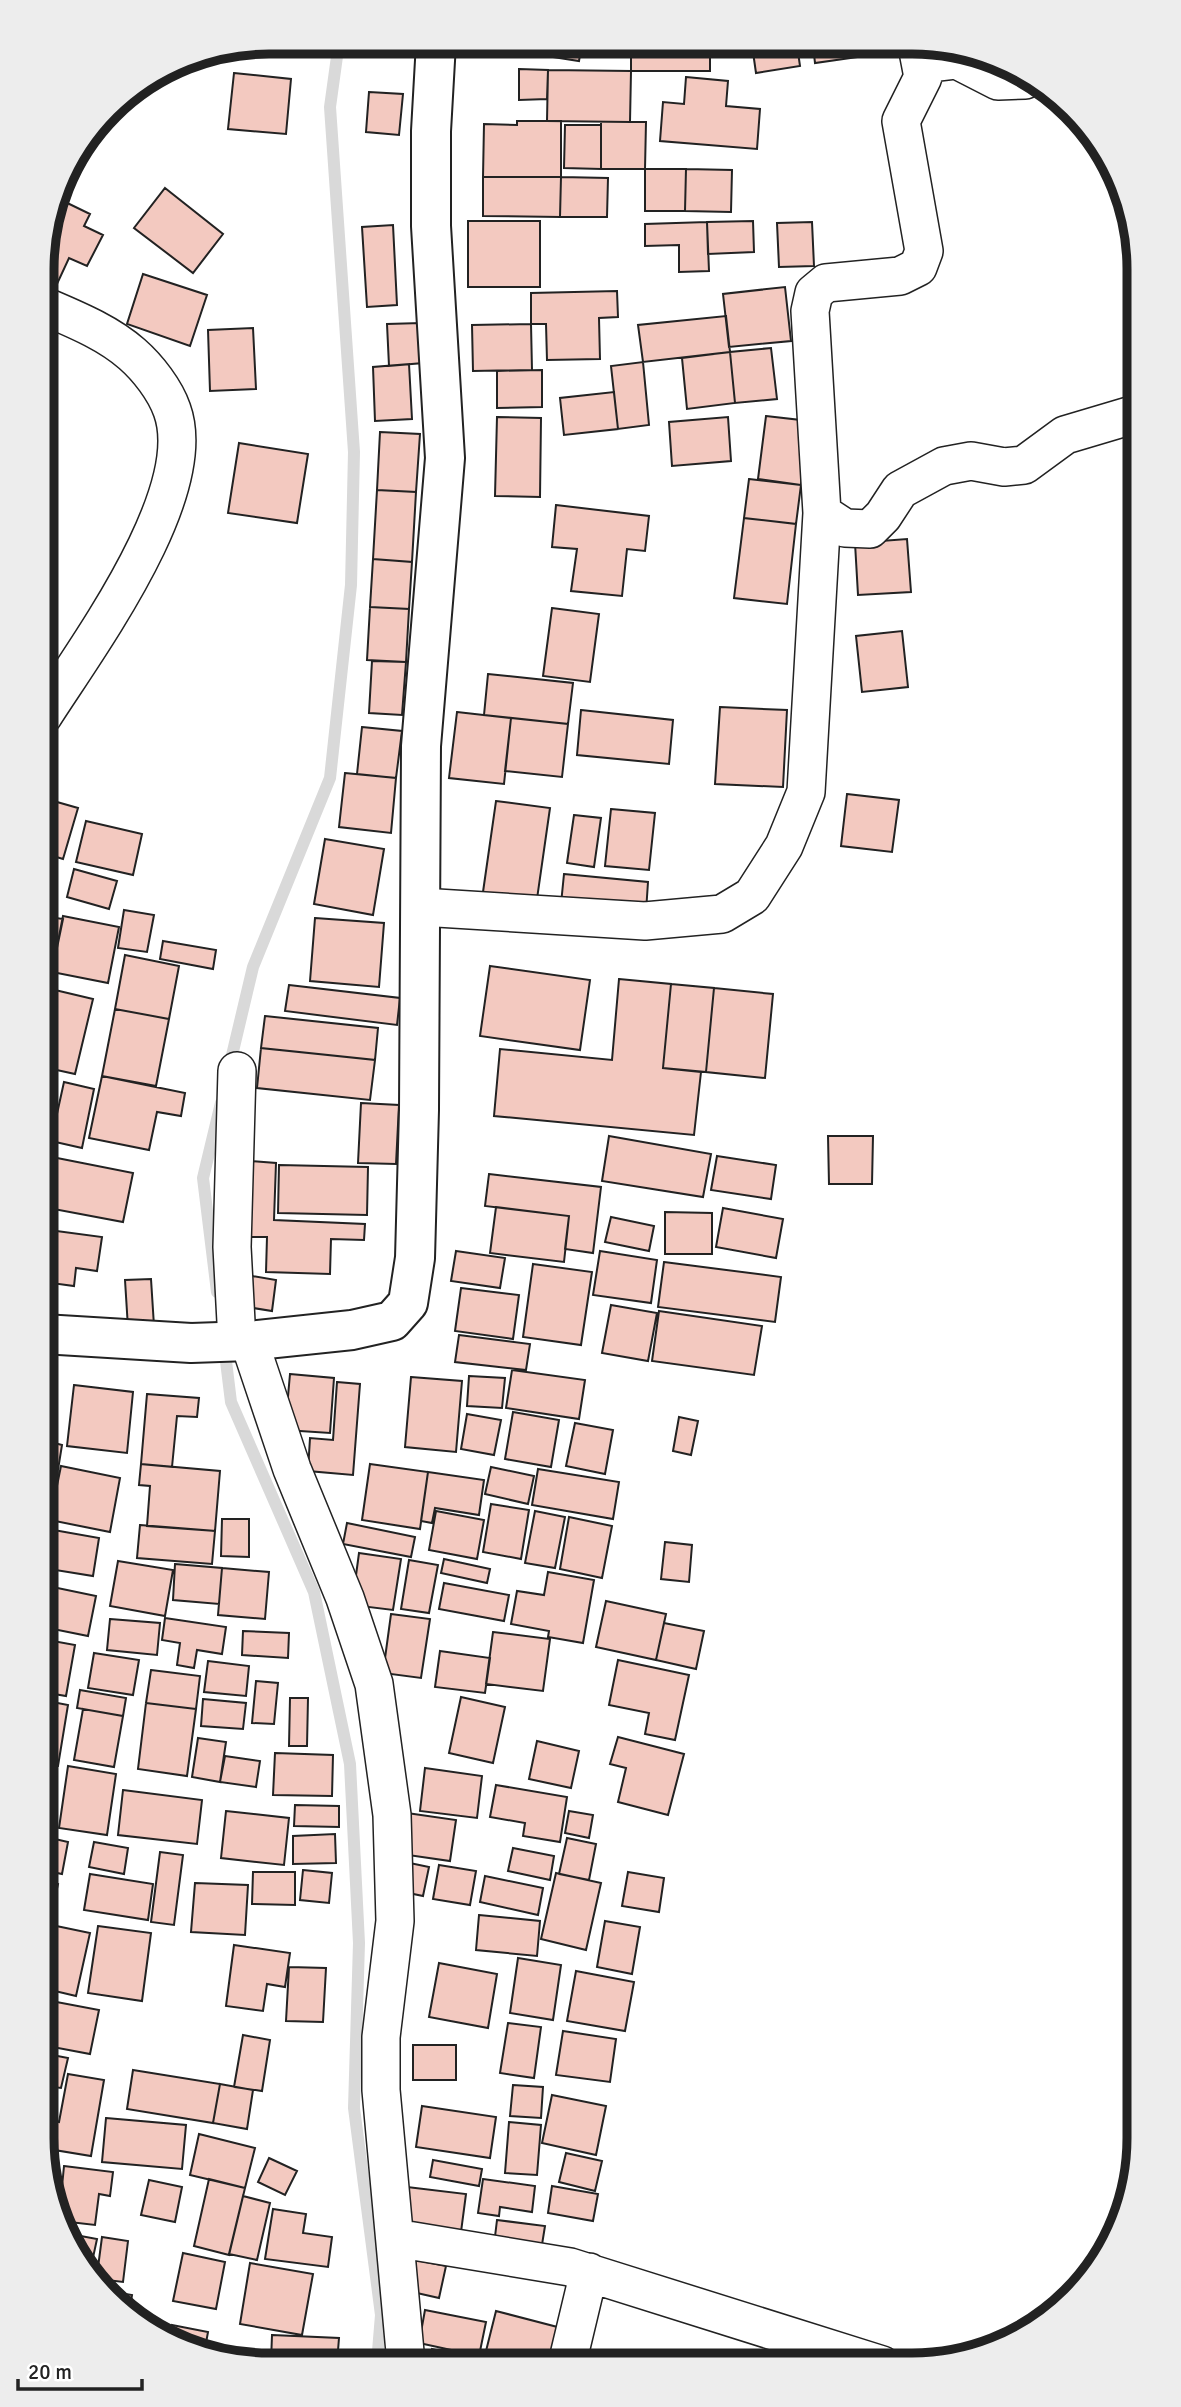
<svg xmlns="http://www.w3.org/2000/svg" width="1181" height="2407" font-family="Signika,sans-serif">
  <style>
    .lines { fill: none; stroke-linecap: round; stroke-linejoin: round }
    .stream { stroke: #d9d9d9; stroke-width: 12 }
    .building { fill: #f3c9c0; stroke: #222; stroke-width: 2 }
    .street-casing { stroke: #222; stroke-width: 40 }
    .secondary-casing { stroke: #222; stroke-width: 42 }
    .street { stroke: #fff; stroke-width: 37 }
    .secondary { stroke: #fff; stroke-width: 38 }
    .rim { fill: none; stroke: #222; stroke-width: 9 }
  </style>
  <rect width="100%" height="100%" fill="#fff"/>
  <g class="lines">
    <path class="stream" d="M 229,1068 L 253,967 L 330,778 L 351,585 L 354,452 L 330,107 L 339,42
      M 217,1292 L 203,1178 L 221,1103
      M 224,1345 L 231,1402 L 314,1592 L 350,1764 L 359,1943 L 354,2108 L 381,2315 L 377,2363"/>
  </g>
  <path class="building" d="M 548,44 L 582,44 L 579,61 L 546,56 Z
    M 595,44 L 631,44 L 631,56 L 595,55 Z
    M 631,44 L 710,45 L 710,71 L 631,71 Z
    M 752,45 L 797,45 L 800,66 L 756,73 Z
    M 813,45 L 870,46 L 872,55 L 815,63 Z
    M 519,69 L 548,70 L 547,99 L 519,100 Z
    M 548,70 L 631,71 L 630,122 L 547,121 Z
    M 234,73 L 291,79 L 286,134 L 228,129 Z
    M 686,77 L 728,81 L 726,106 L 760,109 L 757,149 L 660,141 L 663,102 L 684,104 Z
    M 369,92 L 403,94 L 399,135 L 366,132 Z
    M 517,121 L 561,121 L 561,177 L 483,177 L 484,124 L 517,125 Z
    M 601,122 L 646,122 L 645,169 L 601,169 Z
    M 565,125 L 601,125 L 601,169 L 564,168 Z
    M 645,169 L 686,169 L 685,211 L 645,211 Z
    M 686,169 L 732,170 L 731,212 L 685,211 Z
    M 483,177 L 561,177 L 560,217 L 483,216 Z
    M 561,177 L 608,178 L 607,217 L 560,217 Z
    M 165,188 L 223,234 L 193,273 L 134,228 Z
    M 57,198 L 90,214 L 84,226 L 103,235 L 87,266 L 69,258 L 57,284 L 44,278 L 44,240 Z
    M 468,221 L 540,221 L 540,287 L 468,287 Z
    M 753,221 L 754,252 L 708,254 L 707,222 Z
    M 707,222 L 709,271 L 679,272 L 679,245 L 645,246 L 645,224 Z
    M 812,222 L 814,266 L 779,267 L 777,223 Z
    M 393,225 L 397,305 L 367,307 L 362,227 Z
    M 143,274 L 207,295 L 190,346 L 127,324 Z
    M 785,287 L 791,341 L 729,347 L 723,294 Z
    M 617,291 L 618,317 L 599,318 L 600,359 L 547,360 L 546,324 L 531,324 L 531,293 Z
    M 726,316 L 730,352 L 643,362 L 638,325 Z
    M 421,323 L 423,363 L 389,366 L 387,324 Z
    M 531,324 L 532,370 L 473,371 L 472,325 Z
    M 253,328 L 256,389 L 210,391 L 208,330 Z
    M 771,348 L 777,399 L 735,403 L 730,352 Z
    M 730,352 L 735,403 L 687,409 L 682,358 Z
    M 643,362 L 649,425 L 618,429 L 611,366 Z
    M 409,364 L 412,419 L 375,421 L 373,367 Z
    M 542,370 L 542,407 L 497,408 L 497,371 Z
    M 614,392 L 618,429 L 564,435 L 560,398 Z
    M 766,416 L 809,421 L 801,485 L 758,479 Z
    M 497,417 L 541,418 L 540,497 L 495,496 Z
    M 728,417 L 731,461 L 672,466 L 669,422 Z
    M 380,432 L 420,434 L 416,492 L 377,490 Z
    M 239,443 L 308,454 L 297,523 L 228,513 Z
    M 749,479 L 801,485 L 796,524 L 744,518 Z
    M 377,490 L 416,492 L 412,562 L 373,559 Z
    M 556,505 L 649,516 L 645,551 L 627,549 L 622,596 L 571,591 L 577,549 L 552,547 Z
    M 744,518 L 796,524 L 787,604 L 734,598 Z
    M 907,539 L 911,592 L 858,595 L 855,543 Z
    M 373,559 L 412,562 L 409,609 L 370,607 Z
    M 370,607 L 409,609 L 406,662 L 367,660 Z
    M 552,608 L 599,614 L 590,682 L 543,676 Z
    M 902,631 L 908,687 L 862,692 L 856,636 Z
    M 372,661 L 406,662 L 402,715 L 369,713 Z
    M 488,674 L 573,683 L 568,724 L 484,715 Z
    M 720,707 L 787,710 L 783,787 L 715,784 Z
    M 581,710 L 673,720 L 669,764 L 577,755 Z
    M 457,712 L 511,718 L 504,784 L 449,778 Z
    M 511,718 L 568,724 L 562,777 L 505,771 Z
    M 362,727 L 402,731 L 396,778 L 357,774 Z
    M 345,773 L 396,778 L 391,833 L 339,827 Z
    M 847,794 L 899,800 L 892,852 L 841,846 Z
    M 43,798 L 78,808 L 63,859 L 43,853 Z
    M 496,801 L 550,808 L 536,906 L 482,899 Z
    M 611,809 L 655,813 L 649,870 L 605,866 Z
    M 574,815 L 601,818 L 594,867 L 567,863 Z
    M 86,821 L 142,834 L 133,875 L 76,862 Z
    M 325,839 L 384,849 L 373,915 L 314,904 Z
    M 43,861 L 55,863 L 47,904 L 43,904 Z
    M 74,869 L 117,881 L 109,909 L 67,897 Z
    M 564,874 L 648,882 L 646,912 L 561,904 Z
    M 124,910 L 154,915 L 147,952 L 118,948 Z
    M 43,916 L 63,919 L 52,972 L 43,971 Z
    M 63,916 L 119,927 L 108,983 L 52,972 Z
    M 315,918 L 384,923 L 379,987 L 310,981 Z
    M 163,941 L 216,950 L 213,969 L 160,959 Z
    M 125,955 L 179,966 L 169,1019 L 115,1009 Z
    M 490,966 L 590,980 L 580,1050 L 480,1036 Z
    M 619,979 L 671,984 L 663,1068 L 701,1072 L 694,1135 L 494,1116 L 500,1049 L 612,1060 Z
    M 671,984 L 714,988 L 706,1072 L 663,1068 Z
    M 289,985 L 400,998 L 397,1025 L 285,1011 Z
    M 714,988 L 773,994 L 765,1078 L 706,1072 Z
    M 55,990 L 93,999 L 75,1074 L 43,1067 L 43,1040 Z
    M 115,1009 L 169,1019 L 156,1086 L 102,1076 Z
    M 265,1016 L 378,1028 L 375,1060 L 261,1048 Z
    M 261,1048 L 375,1060 L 370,1100 L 257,1088 Z
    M 102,1076 L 185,1093 L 181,1116 L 157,1112 L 149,1150 L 89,1138 Z
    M 64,1082 L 94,1089 L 82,1148 L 51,1141 Z
    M 361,1103 L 399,1105 L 396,1164 L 358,1163 Z
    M 609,1136 L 711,1154 L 703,1197 L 602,1181 Z
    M 828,1136 L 873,1136 L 872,1184 L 829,1184 Z
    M 717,1156 L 776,1165 L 771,1199 L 711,1190 Z
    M 52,1157 L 133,1173 L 123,1222 L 43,1207 Z
    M 250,1161 L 276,1163 L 274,1220 L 365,1224 L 364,1240 L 331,1239 L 330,1274 L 266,1272 L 267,1237 L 247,1237 Z
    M 279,1165 L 368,1167 L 367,1215 L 278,1213 Z
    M 489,1174 L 601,1187 L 593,1253 L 565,1249 L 569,1216 L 485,1206 Z
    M 496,1207 L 569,1216 L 564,1262 L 490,1253 Z
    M 723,1208 L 783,1219 L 776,1258 L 716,1247 Z
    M 665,1212 L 712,1213 L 712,1254 L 665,1254 Z
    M 611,1217 L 654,1226 L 649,1251 L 605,1242 Z
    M 49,1230 L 102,1237 L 97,1271 L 76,1268 L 74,1286 L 52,1283 L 49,1303 L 43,1303 L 43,1275 Z
    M 456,1251 L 505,1258 L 500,1288 L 451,1281 Z
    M 600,1251 L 657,1260 L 651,1303 L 593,1295 Z
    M 664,1262 L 781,1277 L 775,1322 L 658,1307 Z
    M 533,1264 L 592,1272 L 581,1345 L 523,1337 Z
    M 252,1276 L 276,1280 L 272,1311 L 247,1307 Z
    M 151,1279 L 154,1326 L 128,1328 L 125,1280 Z
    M 461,1288 L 519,1295 L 513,1339 L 455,1331 Z
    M 611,1305 L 657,1313 L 648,1361 L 602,1353 Z
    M 659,1311 L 762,1326 L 754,1375 L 652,1361 Z
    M 459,1335 L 530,1344 L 526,1370 L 455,1362 Z
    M 512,1370 L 585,1380 L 579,1419 L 506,1408 Z
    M 290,1374 L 334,1378 L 330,1433 L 285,1430 Z
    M 469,1376 L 505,1378 L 502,1408 L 467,1406 Z
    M 411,1377 L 462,1381 L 456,1452 L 405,1447 Z
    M 337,1382 L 360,1384 L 353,1475 L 308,1471 L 310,1438 L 333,1440 Z
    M 74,1385 L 133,1392 L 127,1453 L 67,1446 Z
    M 43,1394 L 55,1396 L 47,1441 L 62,1445 L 56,1482 L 43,1480 Z
    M 147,1394 L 199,1398 L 197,1417 L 177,1416 L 172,1467 L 141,1464 Z
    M 513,1412 L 559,1420 L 551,1467 L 505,1459 Z
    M 467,1414 L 501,1420 L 494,1455 L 461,1449 Z
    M 679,1417 L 698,1421 L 691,1455 L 673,1451 Z
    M 575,1423 L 613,1430 L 605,1474 L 566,1466 Z
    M 141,1464 L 220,1471 L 215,1531 L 147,1526 L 150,1486 L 139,1485 Z
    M 370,1464 L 428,1472 L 420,1529 L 362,1520 Z
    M 61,1466 L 120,1478 L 110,1532 L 50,1520 Z
    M 491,1467 L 534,1476 L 528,1504 L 485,1494 Z
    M 538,1469 L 619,1482 L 613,1519 L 532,1505 Z
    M 428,1472 L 484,1480 L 479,1515 L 435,1508 L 432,1523 L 421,1521 Z
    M 43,1493 L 48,1494 L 43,1528 Z
    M 491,1504 L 529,1510 L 521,1559 L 483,1552 Z
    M 436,1511 L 484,1520 L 477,1559 L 429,1550 Z
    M 535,1511 L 565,1517 L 555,1568 L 525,1563 Z
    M 569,1517 L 612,1526 L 602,1578 L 560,1569 Z
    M 222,1519 L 249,1519 L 249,1557 L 221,1556 Z
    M 347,1523 L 415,1537 L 411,1557 L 343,1544 Z
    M 140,1525 L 215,1531 L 212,1564 L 137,1558 Z
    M 48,1529 L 99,1538 L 93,1576 L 43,1568 Z
    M 665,1542 L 692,1545 L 689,1582 L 661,1579 Z
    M 359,1553 L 401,1559 L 393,1610 L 352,1605 Z
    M 444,1559 L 490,1569 L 487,1583 L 441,1573 Z
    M 409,1560 L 438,1565 L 429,1613 L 401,1609 Z
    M 118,1561 L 173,1570 L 165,1616 L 110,1606 Z
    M 175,1564 L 222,1568 L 219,1604 L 173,1600 Z
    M 222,1568 L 269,1572 L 265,1619 L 218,1615 Z
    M 548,1572 L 594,1580 L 583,1643 L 548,1637 L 549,1631 L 511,1624 L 517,1591 L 544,1595 Z
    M 444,1583 L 509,1595 L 504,1621 L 439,1609 Z
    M 43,1585 L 96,1596 L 88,1636 L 43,1627 Z
    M 606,1601 L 666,1614 L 656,1660 L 596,1647 Z
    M 391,1614 L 430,1619 L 421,1678 L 383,1673 Z
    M 165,1618 L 226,1627 L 222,1654 L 197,1650 L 194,1668 L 177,1665 L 180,1643 L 162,1640 Z
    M 110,1619 L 160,1623 L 157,1655 L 107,1650 Z
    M 664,1623 L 704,1631 L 696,1669 L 656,1660 Z
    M 243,1631 L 289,1633 L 288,1658 L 242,1655 Z
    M 493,1632 L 550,1639 L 543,1691 L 486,1684 Z
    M 42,1639 L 75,1645 L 66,1696 L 42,1692 Z
    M 440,1651 L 490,1658 L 485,1693 L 435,1687 Z
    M 94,1653 L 139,1660 L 133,1695 L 88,1688 Z
    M 618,1660 L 689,1675 L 675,1740 L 645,1734 L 649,1713 L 609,1705 Z
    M 208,1661 L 249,1666 L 246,1696 L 204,1692 Z
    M 151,1670 L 200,1676 L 196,1709 L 146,1703 Z
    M 256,1681 L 278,1683 L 274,1724 L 252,1723 Z
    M 80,1690 L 126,1698 L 123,1716 L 77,1708 Z
    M 461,1697 L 505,1707 L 493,1763 L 449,1753 Z
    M 290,1698 L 308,1698 L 307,1746 L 289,1746 Z
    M 203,1699 L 246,1703 L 243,1729 L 201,1726 Z
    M 42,1700 L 68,1705 L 58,1766 L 42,1764 Z
    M 146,1703 L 196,1709 L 187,1776 L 138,1769 Z
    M 83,1709 L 123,1716 L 114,1767 L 74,1760 Z
    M 618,1737 L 684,1754 L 668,1815 L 618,1802 L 626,1768 L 610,1764 Z
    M 198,1738 L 226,1742 L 220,1782 L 192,1777 Z
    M 537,1741 L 579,1751 L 571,1788 L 529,1779 Z
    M 275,1753 L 333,1755 L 332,1796 L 273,1795 Z
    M 225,1756 L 260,1761 L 256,1787 L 220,1782 Z
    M 68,1766 L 116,1774 L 107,1835 L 59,1828 Z
    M 425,1768 L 482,1776 L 477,1818 L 420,1811 Z
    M 496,1785 L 567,1797 L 560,1842 L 523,1836 L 525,1823 L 490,1817 Z
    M 123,1790 L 202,1800 L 197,1844 L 118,1835 Z
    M 42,1791 L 49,1793 L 43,1830 L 42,1830 Z
    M 295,1805 L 339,1806 L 339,1827 L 294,1826 Z
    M 226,1811 L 289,1818 L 284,1865 L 221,1858 Z
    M 569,1811 L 593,1815 L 589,1838 L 565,1833 Z
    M 407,1813 L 456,1820 L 450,1861 L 401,1854 Z
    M 335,1834 L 336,1863 L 293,1864 L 293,1836 Z
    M 42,1836 L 68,1842 L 62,1874 L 42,1870 Z
    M 567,1838 L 596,1844 L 589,1880 L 559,1874 Z
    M 94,1842 L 128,1848 L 124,1874 L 89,1867 Z
    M 513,1848 L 554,1856 L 550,1880 L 508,1871 Z
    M 160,1852 L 183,1855 L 174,1925 L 151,1922 Z
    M 405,1862 L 429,1867 L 423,1896 L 399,1891 Z
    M 439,1865 L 476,1871 L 470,1905 L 433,1899 Z
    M 303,1870 L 332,1873 L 329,1903 L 300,1900 Z
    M 253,1872 L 295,1872 L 295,1905 L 252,1904 Z
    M 628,1872 L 664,1878 L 659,1912 L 622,1906 Z
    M 556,1873 L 601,1883 L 586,1950 L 541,1939 Z
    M 90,1874 L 153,1884 L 148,1920 L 84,1910 Z
    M 485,1876 L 543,1888 L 538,1915 L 480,1902 Z
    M 42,1881 L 58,1884 L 54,1903 L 42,1900 Z
    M 195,1883 L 248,1885 L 245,1935 L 191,1932 Z
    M 479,1915 L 540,1921 L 537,1956 L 476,1950 Z
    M 605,1921 L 640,1927 L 632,1974 L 597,1967 Z
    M 42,1923 L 90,1933 L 76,1996 L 42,1988 Z
    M 98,1926 L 151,1933 L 142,2001 L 88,1993 Z
    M 234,1945 L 290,1953 L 285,1987 L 267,1984 L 263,2011 L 226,2006 Z
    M 518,1958 L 561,1965 L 553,2020 L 510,2013 Z
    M 439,1963 L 497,1974 L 488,2028 L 429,2017 Z
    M 289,1967 L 326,1968 L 323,2022 L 286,2021 Z
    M 576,1971 L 634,1982 L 625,2031 L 567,2021 Z
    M 46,2000 L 99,2010 L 90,2054 L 42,2045 Z
    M 508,2023 L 541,2027 L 534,2078 L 500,2073 Z
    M 563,2031 L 616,2039 L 610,2082 L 556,2075 Z
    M 243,2035 L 270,2040 L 262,2091 L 234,2087 Z
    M 413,2045 L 456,2045 L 456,2080 L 413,2080 Z
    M 42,2053 L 68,2058 L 61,2088 L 46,2086 L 42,2108 Z
    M 133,2070 L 220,2084 L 213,2123 L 127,2109 Z
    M 68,2074 L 104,2080 L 91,2156 L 54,2150 L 49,2178 L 42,2119 L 59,2122 Z
    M 220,2084 L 253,2090 L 247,2129 L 213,2123 Z
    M 513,2085 L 543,2087 L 541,2118 L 510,2116 Z
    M 552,2095 L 606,2106 L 596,2155 L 542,2143 Z
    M 422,2106 L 496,2117 L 490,2158 L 416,2147 Z
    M 106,2118 L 186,2125 L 182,2169 L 102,2162 Z
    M 509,2122 L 541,2125 L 537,2175 L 505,2173 Z
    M 199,2134 L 255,2148 L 245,2188 L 190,2175 Z
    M 566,2153 L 602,2161 L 595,2191 L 559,2182 Z
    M 269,2158 L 297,2171 L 285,2195 L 258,2182 Z
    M 433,2160 L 482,2169 L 479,2186 L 430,2177 Z
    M 64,2166 L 113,2172 L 110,2196 L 99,2194 L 95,2225 L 61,2221 L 59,2218 Z
    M 209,2179 L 245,2188 L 229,2255 L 194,2246 Z
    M 483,2179 L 535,2186 L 532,2212 L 500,2207 L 499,2216 L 478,2213 Z
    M 149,2180 L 182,2187 L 175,2222 L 141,2215 Z
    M 552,2186 L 598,2194 L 593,2221 L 548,2213 Z
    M 407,2187 L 466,2194 L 461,2232 L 403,2225 Z
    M 243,2196 L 270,2203 L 257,2260 L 229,2254 Z
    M 273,2209 L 306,2214 L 303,2233 L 332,2237 L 328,2267 L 265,2259 Z
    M 497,2220 L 545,2226 L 541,2251 L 494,2245 Z
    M 70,2234 L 97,2239 L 91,2267 Z
    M 102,2237 L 128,2241 L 123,2282 L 99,2279 L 97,2275 Z
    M 183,2253 L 225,2262 L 216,2309 L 173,2301 Z
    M 416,2260 L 446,2266 L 439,2298 L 408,2291 Z
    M 250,2263 L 313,2274 L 302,2335 L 240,2324 Z
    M 108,2291 L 132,2295 L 129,2315 L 120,2309 Z
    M 425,2310 L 486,2322 L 479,2356 L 419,2343 Z
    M 496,2311 L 569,2330 L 560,2364 L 536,2364 L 486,2351 Z
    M 138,2320 L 164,2324 L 162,2335 Z
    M 172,2325 L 208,2332 L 204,2354 L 182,2348 L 169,2340 Z
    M 272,2335 L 339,2338 L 337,2363 L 271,2362 Z
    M 432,2349 L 490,2364 L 428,2364 Z"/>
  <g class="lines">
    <g class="street-casing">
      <path id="street" d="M 923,64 L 957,60 L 998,81 L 1025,80
        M 822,513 L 845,528 L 870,529 L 883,516 L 900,490 L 944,466 L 971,461 L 1004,467 L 1024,465 L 1065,435 L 1139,413
        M 43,716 C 87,647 202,493 172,410 C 165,390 148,368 132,354 C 107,332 74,319 44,306
        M 421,907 L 645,921 L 722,914 L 752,896 L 784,846 L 806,792 L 822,513 L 810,311 L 814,293 L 826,283 L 900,276 L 918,267 L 924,251 L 901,121 L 923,77 L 917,46
        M 237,1341 L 232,1247 L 237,1071
        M 249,1341 L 292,1469 L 345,1598 L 374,1684 L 392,1815 L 395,1921 L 381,2037 L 381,2090 L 406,2363
        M 395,2238 L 570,2267 L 882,2365
        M 567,2364 L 589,2272"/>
    </g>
    <g class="secondary-casing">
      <path id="secondary" d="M 43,1334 L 191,1343 L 249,1341 L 352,1330 L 392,1321 L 408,1303 L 415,1258 L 419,1110 L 421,746 L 445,458 L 431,226 L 431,131 L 436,43"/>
    </g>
    <use href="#street" class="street"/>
    <use href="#secondary" class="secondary"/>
  </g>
  <path d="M0 0H1181V2407H0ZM269 54H912A215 215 0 0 1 1127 269V2138A215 215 0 0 1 912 2353H269A215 215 0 0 1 54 2138V269A215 215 0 0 1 269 54Z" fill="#ededed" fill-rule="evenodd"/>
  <path class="rim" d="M269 54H912A215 215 0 0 1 1127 269V2138A215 215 0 0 1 912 2353H269A215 215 0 0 1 54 2138V269A215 215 0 0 1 269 54Z"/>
  <path d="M18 2379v10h124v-10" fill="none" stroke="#222222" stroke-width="3.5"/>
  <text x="28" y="2379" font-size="21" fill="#222222" stroke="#ffffff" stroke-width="5" paint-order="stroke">20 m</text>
</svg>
